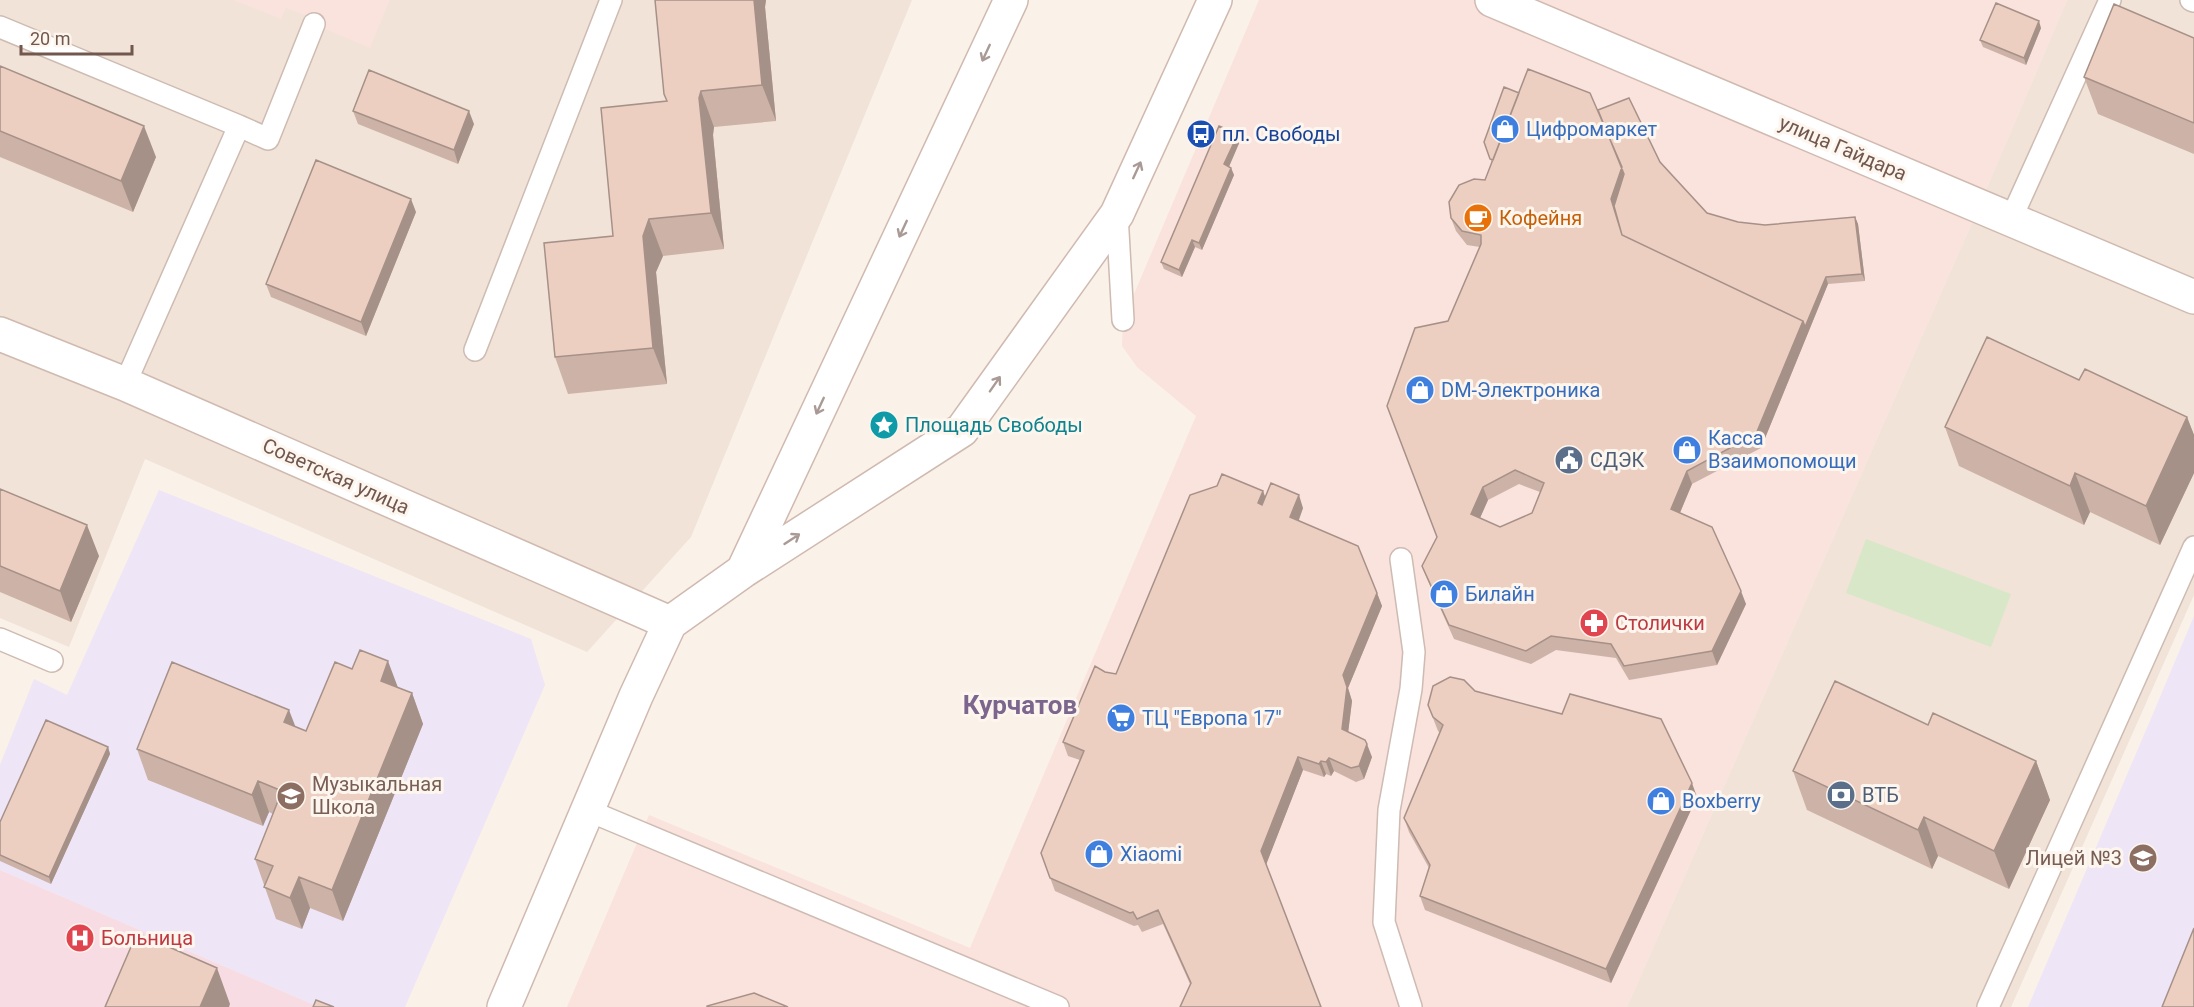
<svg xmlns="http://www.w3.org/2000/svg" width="2194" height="1007" font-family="Roboto,sans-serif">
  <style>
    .residential { fill: #f1e3d7 }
    .commercial { fill: #fae2dd }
    .education { fill: #eee5f7 }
    .medical { fill: #f7dce3 }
    .green { fill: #d8e7c8 }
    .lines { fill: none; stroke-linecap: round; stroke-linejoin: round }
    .lane-casing { stroke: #cebbb2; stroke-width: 24 }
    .secondary-casing { stroke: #d0bab0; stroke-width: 36 }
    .lane { stroke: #fff; stroke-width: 21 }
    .secondary { stroke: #fff; stroke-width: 33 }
    .wall { fill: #ccb2a7; fill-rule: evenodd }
    .shaded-wall { fill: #a69188 }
    .building { fill: #edcfc2; stroke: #a69188; stroke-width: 1.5; fill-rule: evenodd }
    .oneway { stroke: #aa9a95 }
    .labels { text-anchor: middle; stroke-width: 6; stroke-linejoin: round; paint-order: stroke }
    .shop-label { font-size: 20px; fill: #366cbe; stroke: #fdf6ee; text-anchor: start }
    .transit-label { font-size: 20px; fill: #164399; stroke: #fdf6ee; text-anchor: start }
    .street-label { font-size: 20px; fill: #72574e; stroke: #fdf6ee }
    .food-label { font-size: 20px; fill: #c56008; stroke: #fdf6ee; text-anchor: start }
    .culture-label { font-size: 20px; fill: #0d838f; stroke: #fdf6ee; text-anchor: start }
    .service-label { font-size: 20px; fill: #4e5e75; stroke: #fdf6ee; text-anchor: start }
    .health-label { font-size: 20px; fill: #be3a42; stroke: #fdf6ee; text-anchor: start }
    .education-label { font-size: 20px; fill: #785e54; stroke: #fdf6ee; text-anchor: start }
    .district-label { font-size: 26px; font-weight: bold; fill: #7c668e; stroke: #fdf6ee }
  </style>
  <rect width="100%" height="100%" fill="#faf1e8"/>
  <path class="residential" d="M 0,0 L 912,0 L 691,537 L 587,652 L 145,459 L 69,647 L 0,618 Z
    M 2067,0 L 2194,0 L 2194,595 L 2011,1007 L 1627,1007 L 1970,227 Z"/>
  <path class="commercial" d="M 233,0 L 390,0 L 370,48 L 306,21 L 306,16 L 286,8 L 281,19 Z
    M 1259,0 L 2067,0 L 1970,227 L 1627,1007 L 567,1007 L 649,815 L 970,948 L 1196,416 L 1137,367 L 1122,346 L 1123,320 Z"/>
  <path class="education" d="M 159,490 L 531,639 L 545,685 L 405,1007 L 319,1007 L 0,870 L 0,765 L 34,679 L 67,695 Z
    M 2194,616 L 2194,1007 L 2028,1007 L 2155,709 Z"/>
  <path class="medical" d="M 0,870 L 319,1007 L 0,1007 Z"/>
  <path class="green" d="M 1866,539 L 2011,594 L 1991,647 L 1846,593 Z"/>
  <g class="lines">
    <g class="lane-casing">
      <path id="lane" d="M 2191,0 L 2194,1
        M 0,27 L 239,126
        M 1117,214 L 1123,320
        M 2011,219 L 2110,0
        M 475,350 L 611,0
        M 125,384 L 239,126 L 268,139 L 314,24
        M 1401,559 L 1414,652 L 1411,689 L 1389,810 L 1384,922 L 1411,1007
        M 0,639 L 52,661
        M 587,810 L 1058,1007
        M 1988,1007 L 2194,547"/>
    </g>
    <g class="secondary-casing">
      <path id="secondary" d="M 1492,0 L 2194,297
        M 0,334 L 125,384 L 670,623
        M 743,571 L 1011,0
        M 504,1007 L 636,696 L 670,623 L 743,571 L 962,430 L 1117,214 L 1215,0"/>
    </g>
    <use href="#lane" class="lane"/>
    <use href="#secondary" class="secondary"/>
  </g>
  <path class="wall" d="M 655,0 L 766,0 L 765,7 L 776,121 L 714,127 L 713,135 L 724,249 L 663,256 L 656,272 L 667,384 L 568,394 L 555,357 L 613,236 L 667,101 L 664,94 Z
    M 2041,28 L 2026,65 L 1983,47 L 1980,40 Z
    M 2194,38 L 2194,154 L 2098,114 L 2084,77 Z
    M 0,66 L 156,157 L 133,212 L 0,157 Z
    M 1519,93 L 1598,110 L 1660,162 L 1707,213 L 1738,222 L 1765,225 L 1855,217 L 1858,224 L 1865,281 L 1828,284 L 1761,448 L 1692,484 L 1680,513 L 1746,604 L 1717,665 L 1629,680 L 1616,658 L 1556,650 L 1531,664 L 1454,639 L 1427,579 L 1422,566 L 1437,538 L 1448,321 L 1480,247 L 1467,245 L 1456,231 L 1451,218 L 1485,180 L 1492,163 L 1484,142 ZM 1519,484 L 1540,492 L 1532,513 L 1500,527 L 1480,518 L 1488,500 Z
    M 353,111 L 474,124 L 458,164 L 358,124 Z
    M 1240,141 L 1229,167 L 1231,168 L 1234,175 L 1202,250 L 1195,247 L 1182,277 L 1164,269 L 1161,262 Z
    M 416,212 L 366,336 L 271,297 L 266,284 Z
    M 2079,380 L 2187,417 L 2194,435 L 2194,473 L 2160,545 L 2090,512 L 2084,525 L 1959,466 L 1945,427 Z
    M 0,489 L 99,556 L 71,622 L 0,592 Z
    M 1263,491 L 1265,498 L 1303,508 L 1299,520 L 1377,593 L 1382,606 L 1348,688 L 1352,701 L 1348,732 L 1372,757 L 1364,779 L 1356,782 L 1334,771 L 1331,776 L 1326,774 L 1324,777 L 1303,770 L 1266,864 L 1190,984 L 1163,924 L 1142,932 L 1138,925 L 1134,926 L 1055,891 L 1041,853 L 1080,760 L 1068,756 L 1063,742 L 1105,672 L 1116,674 Z
    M 398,688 L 412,693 L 423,724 L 343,921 L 310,908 L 302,929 L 276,919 L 255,859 L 273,814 L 269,812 L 263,826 L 148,780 L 137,749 L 296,727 L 306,731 Z
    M 1475,691 L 1697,797 L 1611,983 L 1425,910 L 1420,896 L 1429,868 L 1409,832 L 1404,818 L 1440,733 L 1438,731 L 1428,705 Z
    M 1928,725 L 2036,761 L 2050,800 L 2009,889 L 1938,856 L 1932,869 L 1807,810 L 1793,771 Z
    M 108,747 L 110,754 L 51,884 L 0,861 L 0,822 Z"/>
  <path class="shaded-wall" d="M 754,0 L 766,0 L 765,7 L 776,121 L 762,85 Z
    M 2039,21 L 2041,28 L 2026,65 L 2024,58 Z
    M 701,91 L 714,127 L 713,135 L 724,249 L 711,213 L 699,98 Z
    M 469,111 L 474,124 L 458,164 L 454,150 Z
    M 144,126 L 156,157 L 133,212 L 121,181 Z
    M 1238,134 L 1240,141 L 1227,171 L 1224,164 Z
    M 1622,167 L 1627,181 L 1616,213 L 1611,199 Z
    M 1231,168 L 1234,175 L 1202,250 L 1199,243 Z
    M 411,199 L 416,212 L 366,336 L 361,322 Z
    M 1855,217 L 1858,224 L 1865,281 L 1862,274 Z
    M 649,219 L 663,256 L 656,272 L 667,384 L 653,348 L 643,236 Z
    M 1192,240 L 1195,247 L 1182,277 L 1179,270 Z
    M 1826,277 L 1828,284 L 1761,448 L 1756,434 L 1803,321 Z
    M 2187,417 L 2194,435 L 2194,473 L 2160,545 L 2146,506 Z
    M 1687,471 L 1692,484 L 1676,522 L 1671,509 Z
    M 2075,473 L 2090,512 L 2084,525 L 2070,486 Z
    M 1483,487 L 1488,500 L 1476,527 L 1471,514 Z
    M 1263,491 L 1268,504 L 1262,517 L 1258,503 Z
    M 1299,495 L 1303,508 L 1295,530 L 1290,517 Z
    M 87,525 L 99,556 L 71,622 L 60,591 Z
    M 1741,591 L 1746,604 L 1717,665 L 1712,651 Z
    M 1377,593 L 1382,606 L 1348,688 L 1352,701 L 1347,742 L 1342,729 L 1343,675 Z
    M 388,661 L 400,693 L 381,681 Z
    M 412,693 L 423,724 L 343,921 L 332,890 Z
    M 289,710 L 301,741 L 284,722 Z
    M 1367,744 L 1372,757 L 1364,779 L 1359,766 Z
    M 108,747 L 110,754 L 51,884 L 49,877 Z
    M 1298,757 L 1303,770 L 1266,865 L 1261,851 Z
    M 1329,758 L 1334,771 L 1331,776 L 1326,762 Z
    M 1321,761 L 1326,774 L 1324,777 L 1319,764 Z
    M 2036,761 L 2050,800 L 2009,889 L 1994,851 Z
    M 258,781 L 269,812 L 263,826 L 252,795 Z
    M 1692,783 L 1697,797 L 1611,983 L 1606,969 Z
    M 1924,817 L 1938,856 L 1932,869 L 1918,830 Z
    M 299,877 L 310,908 L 302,929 L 290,898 Z
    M 217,968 L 230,1004 L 229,1007 L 200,1007 Z"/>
  <path class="building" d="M 655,0 L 754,0 L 762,85 L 701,91 L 699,98 L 711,213 L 649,219 L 643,236 L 653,348 L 555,357 L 544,243 L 613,236 L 601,108 L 667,101 L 664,94 Z
    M 1996,3 L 2039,21 L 2024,58 L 1980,40 Z
    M 2114,4 L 2194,38 L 2194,123 L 2084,77 Z
    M 0,66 L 144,126 L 121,181 L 0,131 Z
    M 1528,69 L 1590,93 L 1622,167 L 1611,199 L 1622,235 L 1803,321 L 1756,434 L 1687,471 L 1671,509 L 1712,527 L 1741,591 L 1712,651 L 1624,666 L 1611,644 L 1551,636 L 1526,651 L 1449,625 L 1422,566 L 1437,537 L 1387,406 L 1415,328 L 1448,321 L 1481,244 L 1481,235 L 1462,231 L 1451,218 L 1449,202 L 1459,185 L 1474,179 L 1485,180 ZM 1515,470 L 1544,483 L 1532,513 L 1500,527 L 1471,514 L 1483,487 Z
    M 369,70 L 469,111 L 454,150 L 353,111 Z
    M 1504,87 L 1519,93 L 1493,160 L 1490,159 L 1484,142 Z
    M 1629,98 L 1660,162 L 1707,213 L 1738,222 L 1765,225 L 1855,217 L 1862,274 L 1826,277 L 1805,327 L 1803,321 L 1622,235 L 1614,206 L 1624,174 L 1598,110 Z
    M 1219,126 L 1238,134 L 1224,164 L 1231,168 L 1199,243 L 1192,240 L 1179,270 L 1161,262 Z
    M 316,160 L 411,199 L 361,322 L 266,284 Z
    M 1987,337 L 2079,380 L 2085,369 L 2187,417 L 2146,506 L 2075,473 L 2070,486 L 1945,427 Z
    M 1222,474 L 1263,491 L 1258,503 L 1262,505 L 1271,483 L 1299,495 L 1290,517 L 1358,546 L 1377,593 L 1343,675 L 1347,687 L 1342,729 L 1365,740 L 1367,744 L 1359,766 L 1351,768 L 1329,758 L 1326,762 L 1321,761 L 1319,764 L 1298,757 L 1261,851 L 1321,1007 L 1180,1007 L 1191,983 L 1158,910 L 1137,919 L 1133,912 L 1130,913 L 1050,878 L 1041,853 L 1084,751 L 1063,742 L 1095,666 L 1105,672 L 1116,674 L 1190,495 L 1217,486 Z
    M 0,489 L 87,525 L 60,591 L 0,566 Z
    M 360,650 L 388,661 L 381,681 L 412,693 L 332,890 L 299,877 L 290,898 L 264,887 L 273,866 L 255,859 L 282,791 L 258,781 L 252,795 L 137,749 L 172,662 L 289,710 L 284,722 L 306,731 L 335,662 L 352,669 Z
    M 1450,677 L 1464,680 L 1475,691 L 1562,714 L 1570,694 L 1661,719 L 1692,783 L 1606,969 L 1420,896 L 1430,865 L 1404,818 L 1443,725 L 1433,717 L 1428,705 L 1433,686 Z
    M 1835,681 L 1928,725 L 1933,713 L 2036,761 L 1994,851 L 1924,817 L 1918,830 L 1793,771 Z
    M 46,720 L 108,747 L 49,877 L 0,855 L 0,822 Z
    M 2194,928 L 2194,1007 L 2162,1007 Z
    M 137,933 L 217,968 L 200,1007 L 105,1007 Z
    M 754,993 L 788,1007 L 707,1007 L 707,1006 Z
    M 316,1000 L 334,1007 L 313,1007 Z"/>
  <defs><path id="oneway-shaft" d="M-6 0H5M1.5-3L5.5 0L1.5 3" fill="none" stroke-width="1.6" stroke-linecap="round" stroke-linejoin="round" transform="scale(1.5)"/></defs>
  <g class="oneway">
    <use href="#oneway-shaft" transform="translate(986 53) rotate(115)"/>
    <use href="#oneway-shaft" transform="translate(1137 170) rotate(-65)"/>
    <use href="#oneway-shaft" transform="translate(903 229) rotate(115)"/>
    <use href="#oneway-shaft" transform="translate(995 384) rotate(-55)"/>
    <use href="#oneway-shaft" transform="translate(820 406) rotate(115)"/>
    <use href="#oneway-shaft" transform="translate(792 539) rotate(-33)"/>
  </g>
  <defs>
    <g id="shop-disc" transform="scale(1.5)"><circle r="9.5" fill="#3f7fe0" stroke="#fdf6ee"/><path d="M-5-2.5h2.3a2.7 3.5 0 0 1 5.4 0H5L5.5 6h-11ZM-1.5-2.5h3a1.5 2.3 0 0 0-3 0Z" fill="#fff"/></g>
    <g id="bus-disc" transform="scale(1.5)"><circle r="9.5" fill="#1a4fb4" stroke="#fdf6ee"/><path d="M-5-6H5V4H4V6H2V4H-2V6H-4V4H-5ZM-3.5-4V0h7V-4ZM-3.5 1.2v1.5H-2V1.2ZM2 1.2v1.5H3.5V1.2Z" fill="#fff"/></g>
    <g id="cafe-disc" transform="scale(1.5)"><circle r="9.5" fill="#e8710a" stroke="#fdf6ee"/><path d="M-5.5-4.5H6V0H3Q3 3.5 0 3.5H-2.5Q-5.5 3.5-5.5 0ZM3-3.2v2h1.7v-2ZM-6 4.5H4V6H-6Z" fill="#fff"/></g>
    <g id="sight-disc" transform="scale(1.5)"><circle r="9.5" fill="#0f9aa8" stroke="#fdf6ee"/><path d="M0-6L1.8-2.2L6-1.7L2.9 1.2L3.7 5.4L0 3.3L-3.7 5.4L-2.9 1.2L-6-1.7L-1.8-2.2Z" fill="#fff"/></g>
    <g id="civic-disc" transform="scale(1.5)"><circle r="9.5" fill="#5c6f8a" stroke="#fdf6ee"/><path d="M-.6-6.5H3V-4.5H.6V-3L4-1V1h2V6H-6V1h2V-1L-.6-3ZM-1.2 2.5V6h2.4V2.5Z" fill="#fff"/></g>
    <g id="pharmacy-disc" transform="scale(1.5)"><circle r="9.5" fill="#e0444e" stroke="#fdf6ee"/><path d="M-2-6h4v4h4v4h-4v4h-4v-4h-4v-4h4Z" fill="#fff"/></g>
    <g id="supermarket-disc" transform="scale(1.5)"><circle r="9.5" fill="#3f7fe0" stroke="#fdf6ee"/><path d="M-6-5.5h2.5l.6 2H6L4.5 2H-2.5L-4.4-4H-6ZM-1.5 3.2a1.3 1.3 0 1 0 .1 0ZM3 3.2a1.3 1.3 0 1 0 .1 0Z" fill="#fff"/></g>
    <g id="bank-disc" transform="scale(1.5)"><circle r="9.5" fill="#5c6f8a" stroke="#fdf6ee"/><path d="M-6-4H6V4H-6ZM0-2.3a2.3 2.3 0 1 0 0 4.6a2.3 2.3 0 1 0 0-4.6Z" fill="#fff"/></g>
    <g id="university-disc" transform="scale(1.5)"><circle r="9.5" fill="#8d6e63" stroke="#fdf6ee"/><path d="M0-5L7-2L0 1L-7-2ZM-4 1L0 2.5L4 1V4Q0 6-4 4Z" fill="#fff"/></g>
    <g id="school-disc" transform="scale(1.5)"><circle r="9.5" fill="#8d6e63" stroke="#fdf6ee"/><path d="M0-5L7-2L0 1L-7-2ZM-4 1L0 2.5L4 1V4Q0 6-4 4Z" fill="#fff"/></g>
    <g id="hospital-disc" transform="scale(1.5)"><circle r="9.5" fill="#e0444e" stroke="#fdf6ee"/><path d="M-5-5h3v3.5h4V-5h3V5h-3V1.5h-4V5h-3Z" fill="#fff"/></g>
  </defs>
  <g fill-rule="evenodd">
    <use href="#shop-disc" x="1505" y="129"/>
    <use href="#bus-disc" x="1201" y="134"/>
    <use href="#cafe-disc" x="1478" y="218"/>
    <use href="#shop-disc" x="1420" y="390"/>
    <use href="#sight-disc" x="884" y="425"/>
    <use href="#shop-disc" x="1687" y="450"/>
    <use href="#civic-disc" x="1569" y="460"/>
    <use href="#shop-disc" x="1444" y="594"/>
    <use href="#pharmacy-disc" x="1594" y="623"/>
    <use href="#supermarket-disc" x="1121" y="718"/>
    <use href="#bank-disc" x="1841" y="795"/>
    <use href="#university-disc" x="291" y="796"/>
    <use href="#shop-disc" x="1661" y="801"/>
    <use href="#shop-disc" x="1099" y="854"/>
    <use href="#school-disc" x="2143" y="858"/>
    <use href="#hospital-disc" x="80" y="938"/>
  </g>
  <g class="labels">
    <g class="shop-label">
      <text x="1526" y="136">Цифромаркет</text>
      <text x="1441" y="397">DM-Электроника</text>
      <text x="1708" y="445">Касса<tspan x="1708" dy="23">Взаимопомощи</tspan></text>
      <text x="1465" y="601">Билайн</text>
      <text x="1142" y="725">ТЦ "Европа 17"</text>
      <text x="1682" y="808">Boxberry</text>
      <text x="1120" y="861">Xiaomi</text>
    </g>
    <g class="transit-label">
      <text x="1222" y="141">пл. Свободы</text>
    </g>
    <g class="street-label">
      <text transform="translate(1843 148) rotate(23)" y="7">улица Гайдара</text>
      <text transform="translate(336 476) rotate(24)" y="7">Советская улица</text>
    </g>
    <g class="food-label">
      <text x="1499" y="225">Кофейня</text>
    </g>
    <g class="culture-label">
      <text x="905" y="432">Площадь Свободы</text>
    </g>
    <g class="service-label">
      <text x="1590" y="467">СДЭК</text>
      <text x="1862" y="802">ВТБ</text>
    </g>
    <g class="health-label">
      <text x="1615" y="630">Столички</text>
      <text x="101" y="945">Больница</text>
    </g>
    <g class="education-label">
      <text x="312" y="791">Музыкальная<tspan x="312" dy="23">Школа</tspan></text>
      <text x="2122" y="865" text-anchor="end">Лицей №3</text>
    </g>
    <g class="district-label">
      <text x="1020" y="714">Курчатов</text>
    </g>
  </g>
  <path d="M21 45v9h111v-9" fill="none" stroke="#72574e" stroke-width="3"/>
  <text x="30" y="45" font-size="18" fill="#72574e" stroke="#fdf6ee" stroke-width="4.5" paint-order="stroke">20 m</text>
</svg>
